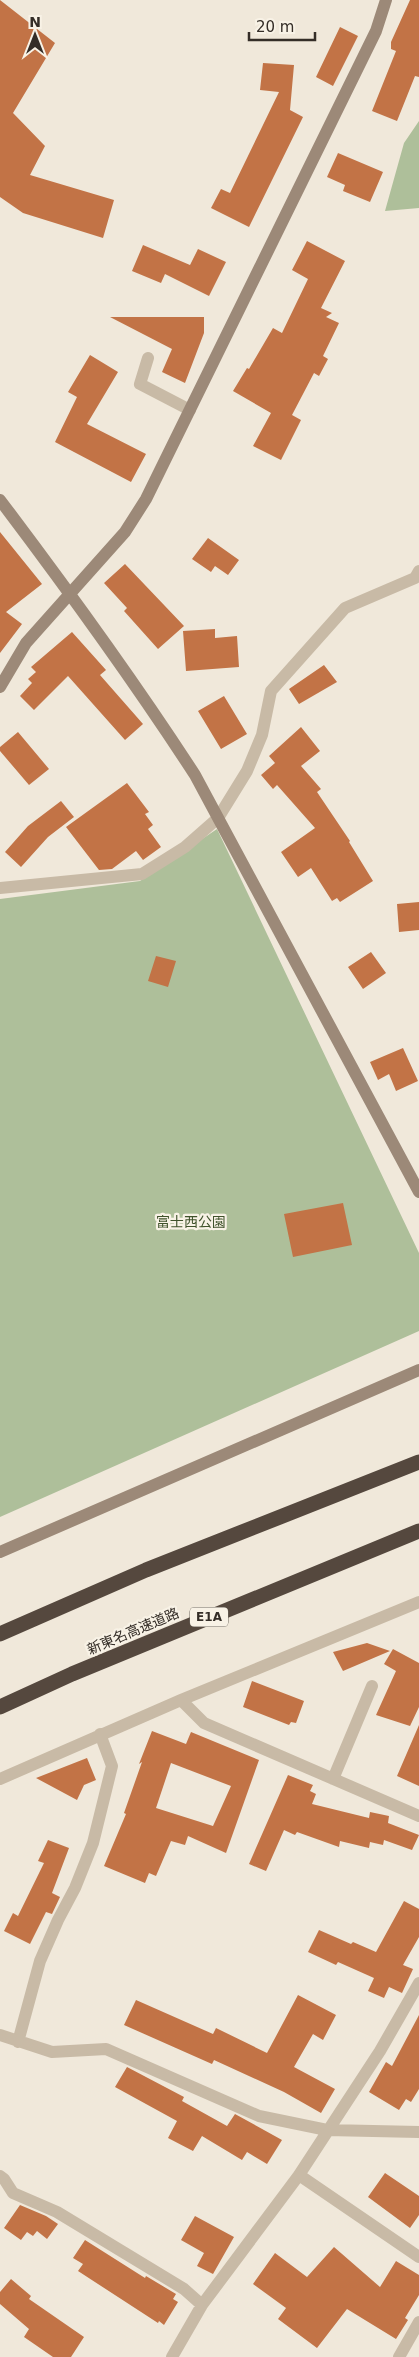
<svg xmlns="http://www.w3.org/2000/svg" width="419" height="2357" font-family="'DejaVu Sans','Noto Sans JP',sans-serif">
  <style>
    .green { fill: #aebf9a }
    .building { fill: #c27346; fill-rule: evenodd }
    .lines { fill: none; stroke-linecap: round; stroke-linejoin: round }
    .street { stroke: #c8baa6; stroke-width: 12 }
    .secondary { stroke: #9c8978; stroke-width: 12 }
    .highway { stroke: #55483e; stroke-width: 15 }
    .labels { text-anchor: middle; stroke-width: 4.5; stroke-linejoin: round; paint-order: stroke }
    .shield { fill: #f8f2e6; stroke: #6f6860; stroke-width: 1 }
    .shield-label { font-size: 12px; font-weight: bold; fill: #342d27 }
    .park-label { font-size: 14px; fill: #3f522b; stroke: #f8f2e6 }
    .street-label { font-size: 14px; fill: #342d27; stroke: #f8f2e6 }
  </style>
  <rect width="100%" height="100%" fill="#f0e8da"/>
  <path class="green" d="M 419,121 L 419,208 L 385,211 L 404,143 Z
    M 217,829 L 419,1253 L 419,1331 L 0,1517 L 0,899 L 140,881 Z"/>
  <path class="building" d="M 0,0 L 55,43 L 13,113 L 45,146 L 30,175 L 114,200 L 103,238 L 23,213 L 0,197 Z
    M 410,0 L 419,0 L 419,77 L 415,76 L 397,121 L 372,111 L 396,51 L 391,49 L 391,42 Z
    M 340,27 L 358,36 L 333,86 L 316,77 Z
    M 263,63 L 294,65 L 290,110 L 303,117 L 249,227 L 211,208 L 221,189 L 230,193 L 279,92 L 260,90 Z
    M 338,153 L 383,172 L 370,202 L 343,191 L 345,185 L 327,177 Z
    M 307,241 L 345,261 L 321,308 L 332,313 L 326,317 L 339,323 L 323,356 L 328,359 L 319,376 L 314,373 L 292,415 L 301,420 L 281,460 L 253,446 L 271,413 L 233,391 L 247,368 L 249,369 L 273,328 L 282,333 L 308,279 L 292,270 Z
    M 143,245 L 190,265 L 198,249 L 226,262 L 209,296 L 165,274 L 161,283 L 132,271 Z
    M 110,317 L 204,317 L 204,333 L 185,383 L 162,372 L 172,349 Z
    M 90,355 L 118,372 L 87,424 L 146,454 L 131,482 L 55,442 L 77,397 L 68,392 Z
    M 0,532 L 42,584 L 6,612 L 22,624 L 0,653 Z
    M 208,538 L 239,560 L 228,575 L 215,566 L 211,572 L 192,559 Z
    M 125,564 L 184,626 L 158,649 L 124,611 L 127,608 L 104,583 Z
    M 215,629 L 215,638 L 237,636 L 239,667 L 186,671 L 183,631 Z
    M 72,632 L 106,670 L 100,675 L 143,724 L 125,740 L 68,676 L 34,710 L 20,696 L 32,683 L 28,679 L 36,672 L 31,667 Z
    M 324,665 L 337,682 L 299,704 L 289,689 Z
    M 224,696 L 247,734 L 221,749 L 198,711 Z
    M 301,727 L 320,751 L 301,766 L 321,789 L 317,792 L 350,841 L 349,842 L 373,881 L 340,902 L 337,898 L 332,901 L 311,868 L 298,877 L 281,852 L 315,828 L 277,785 L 273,789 L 261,775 L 275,763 L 269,756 Z
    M 18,732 L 49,769 L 29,785 L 0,751 L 0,747 Z
    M 127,783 L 149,812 L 145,814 L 153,825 L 148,829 L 161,847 L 143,860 L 136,851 L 112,869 L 99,870 L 66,827 Z
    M 61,801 L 74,817 L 48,837 L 21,867 L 5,852 L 28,826 Z
    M 419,902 L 419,930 L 399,932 L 397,904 Z
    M 371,952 L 386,973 L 363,989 L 348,967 Z
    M 156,956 L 176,961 L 168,987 L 148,981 Z
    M 403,1048 L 418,1081 L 396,1091 L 389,1074 L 378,1080 L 370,1062 Z
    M 343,1203 L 352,1245 L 293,1257 L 284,1214 Z
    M 367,1643 L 390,1651 L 343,1671 L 333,1652 Z
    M 393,1649 L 419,1663 L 419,1707 L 410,1726 L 376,1715 L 396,1671 L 384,1664 Z
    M 252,1681 L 304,1701 L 296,1723 L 291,1722 L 289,1725 L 243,1707 Z
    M 419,1725 L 419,1786 L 397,1776 Z
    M 152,1731 L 186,1744 L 191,1732 L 259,1760 L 226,1853 L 188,1836 L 185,1845 L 171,1841 L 156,1876 L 149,1873 L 145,1883 L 104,1866 L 126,1814 L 124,1813 L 142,1762 L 139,1764 ZM 171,1763 L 231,1786 L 213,1826 L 156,1808 Z
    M 87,1758 L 96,1780 L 84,1785 L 77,1800 L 36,1778 Z
    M 288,1775 L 313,1785 L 310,1791 L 316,1794 L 312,1804 L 369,1818 L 370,1812 L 389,1816 L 388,1823 L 419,1835 L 412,1850 L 384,1840 L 383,1845 L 370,1842 L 369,1848 L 340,1841 L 339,1847 L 297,1832 L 295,1835 L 284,1830 L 266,1871 L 249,1864 Z
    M 48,1840 L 69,1848 L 52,1893 L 60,1897 L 52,1914 L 46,1912 L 30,1944 L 4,1931 L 13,1913 L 18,1916 L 44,1863 L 38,1861 Z
    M 404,1901 L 419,1909 L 419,1937 L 403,1965 L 413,1969 L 402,1993 L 389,1987 L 384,1998 L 368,1991 L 374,1978 L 338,1962 L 336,1965 L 308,1952 L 319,1930 L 351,1944 L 353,1942 L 376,1952 Z
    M 298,1995 L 336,2015 L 323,2040 L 313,2034 L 294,2067 L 335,2089 L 321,2113 L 284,2092 L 214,2060 L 212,2064 L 124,2025 L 136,2000 L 213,2034 L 216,2028 L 267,2053 Z
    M 419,2015 L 419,2089 L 411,2102 L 406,2099 L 399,2110 L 369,2092 L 386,2062 L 392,2066 Z
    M 127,2067 L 184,2097 L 182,2101 L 227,2126 L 235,2114 L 282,2140 L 267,2164 L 247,2152 L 242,2160 L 202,2136 L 193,2151 L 168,2138 L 177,2121 L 115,2087 Z
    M 385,2173 L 419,2196 L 419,2215 L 410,2228 L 368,2197 Z
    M 20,2205 L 46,2216 L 58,2224 L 47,2239 L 37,2231 L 33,2236 L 27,2232 L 21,2240 L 4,2228 Z
    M 195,2216 L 234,2237 L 213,2274 L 197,2266 L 204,2253 L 181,2240 Z
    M 85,2240 L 145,2278 L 146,2276 L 176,2294 L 173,2299 L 178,2302 L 164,2325 L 159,2321 L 158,2323 L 78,2271 L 83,2264 L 73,2258 Z
    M 334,2247 L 380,2287 L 396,2261 L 419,2275 L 419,2295 L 405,2318 L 408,2320 L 396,2339 L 347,2309 L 317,2348 L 278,2319 L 286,2308 L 253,2284 L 275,2253 L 307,2277 Z
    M 11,2279 L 31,2296 L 29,2299 L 84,2337 L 71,2357 L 53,2357 L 24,2337 L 29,2329 L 0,2304 L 0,2292 Z"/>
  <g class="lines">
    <path class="street" d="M 148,358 L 140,384 L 190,410
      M 0,888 L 142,874 L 185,847 L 218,818 L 247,771 L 262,735 L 271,691 L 345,608 L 415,578 L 419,571
      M 181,1700 L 204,1723 L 419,1816
      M 0,1779 L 181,1700 L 419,1602
      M 333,1779 L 372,1686
      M 0,2035 L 52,2052 L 106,2049 L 259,2116 L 327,2130 L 419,2132
      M 18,2042 L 40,1961 L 58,1920 L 75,1888 L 93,1843 L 112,1766 L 100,1734
      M 299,2175 L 419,2257
      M 0,2176 L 4,2179 L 13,2193 L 57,2212 L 184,2289 L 202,2305
      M 172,2357 L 202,2305 L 299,2175 L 380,2051 L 419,1983
      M 399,2357 L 419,2322"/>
    <path class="secondary" d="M 0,500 C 68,590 134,681 195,775 L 419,1192
      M 0,687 L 26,643 L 125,532 L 146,499 L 376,31 L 386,0
      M 0,1552 L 419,1370"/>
    <path class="highway" d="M 0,1634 L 146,1570 L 419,1462
      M 0,1707 L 72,1674 L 419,1531"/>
  </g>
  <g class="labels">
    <rect class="shield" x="190" y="1607.5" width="38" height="19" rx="4"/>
    <g class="shield-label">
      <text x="209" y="1621">E1A</text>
    </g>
    <g class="park-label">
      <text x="191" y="1227">富士西公園</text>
    </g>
    <g class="street-label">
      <text transform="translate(133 1631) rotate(-23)" y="5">新東名高速道路</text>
    </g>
  </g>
  <g transform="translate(35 35)" stroke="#f8f2e6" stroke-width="4" paint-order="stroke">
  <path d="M0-4L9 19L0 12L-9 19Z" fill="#342d27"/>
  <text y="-8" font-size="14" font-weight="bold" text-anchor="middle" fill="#342d27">N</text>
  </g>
  <path d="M249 32v8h66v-8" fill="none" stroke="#342d27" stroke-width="2.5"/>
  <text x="256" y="32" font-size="15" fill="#342d27" stroke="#f8f2e6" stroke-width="4" paint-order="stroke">20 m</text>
</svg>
